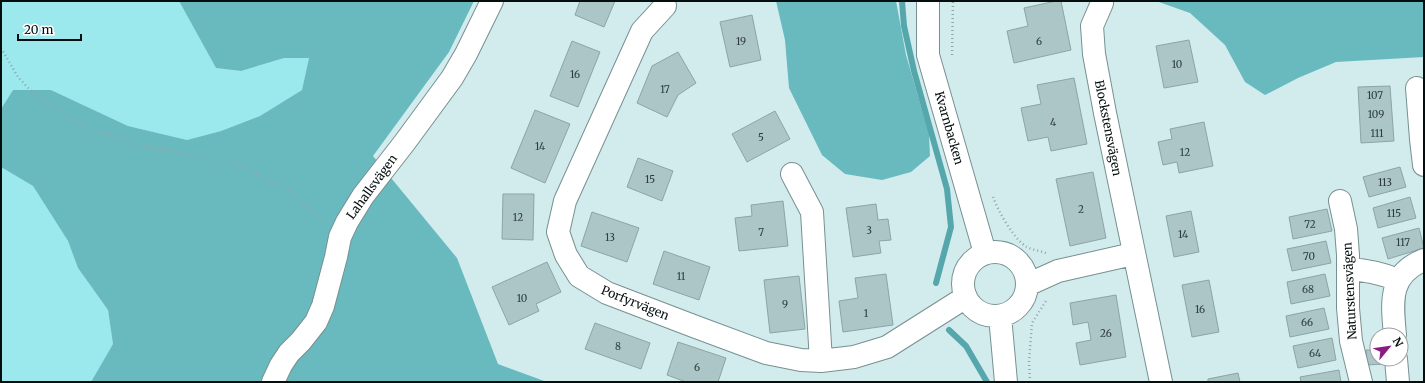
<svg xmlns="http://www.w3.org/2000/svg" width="1425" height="383" font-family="Merriweather,serif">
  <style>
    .green { fill: #9be8ed }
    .forest { fill: #68babf }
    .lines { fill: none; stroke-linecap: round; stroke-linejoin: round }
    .stream { stroke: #55a7ac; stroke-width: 6 }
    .building { fill: #acc6c8; stroke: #8ba5a6 }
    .minor-casing { stroke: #779091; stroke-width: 24 }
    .path { stroke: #92a6a8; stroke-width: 2.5; stroke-dasharray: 1 3; stroke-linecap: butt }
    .minor { stroke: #fff; stroke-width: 22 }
    .labels { text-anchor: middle; stroke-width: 3; stroke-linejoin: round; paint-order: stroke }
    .number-label { font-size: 10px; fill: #2f3c3c }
    .street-label { font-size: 12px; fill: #050e0e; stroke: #fff }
  </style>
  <rect width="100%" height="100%" fill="#d2ecee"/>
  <path class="green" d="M 1,1 L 179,1 L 216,68 L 241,71 L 284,58 L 309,58 L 302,90 L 260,116 L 221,131 L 187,140 L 128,126 L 51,90 L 13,90 L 1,109 Z
    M 1,167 L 33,186 L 68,241 L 78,268 L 108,310 L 113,344 L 91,382 L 1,382 Z"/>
  <path class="forest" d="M 179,1 L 474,1 L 449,52 L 373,156 L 457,258 L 498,364 L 547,382 L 91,382 L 113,344 L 108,310 L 78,268 L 68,241 L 33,186 L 1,167 L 1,109 L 13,90 L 51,90 L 128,126 L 187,140 L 221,131 L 260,116 L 302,90 L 309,58 L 284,58 L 241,71 L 216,68 Z
    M 776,1 L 896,1 L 906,55 L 929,134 L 930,156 L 911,172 L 882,180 L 845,174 L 822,155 L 789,88 L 785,40 Z
    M 1156,1 L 1424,1 L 1424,57 L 1336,62 L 1298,78 L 1265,95 L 1245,82 L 1225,45 L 1190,13 Z"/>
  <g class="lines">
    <path class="stream" d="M 902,1 L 904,26 L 914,71 L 947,189 L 951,227 L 936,283
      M 949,330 L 966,346 L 987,382"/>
  </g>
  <path class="building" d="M 580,1 L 615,1 L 604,27 L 575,15 Z
    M 1056,1 L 1061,1 L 1071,50 L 1014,63 L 1007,31 L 1028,26 L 1024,8 Z
    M 752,15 L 761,60 L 730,67 L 720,22 Z
    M 1189,40 L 1198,82 L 1164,88 L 1156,46 Z
    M 572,41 L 600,52 L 578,107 L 550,96 Z
    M 678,52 L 696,83 L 678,95 L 667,117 L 637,103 L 652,66 Z
    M 1074,78 L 1087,144 L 1051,151 L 1048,137 L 1028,141 L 1021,108 L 1041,104 L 1037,85 Z
    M 1390,86 L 1394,141 L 1361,143 L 1358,87 Z
    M 535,110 L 570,124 L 545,183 L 511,168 Z
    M 775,111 L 790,139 L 747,162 L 732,134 Z
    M 1204,122 L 1213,166 L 1179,173 L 1177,162 L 1163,165 L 1158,142 L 1172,139 L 1170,129 Z
    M 638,158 L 673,171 L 662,201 L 627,187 Z
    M 1400,167 L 1406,187 L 1369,197 L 1363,177 Z
    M 1093,172 L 1106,238 L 1070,246 L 1056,179 Z
    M 503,194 L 534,194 L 533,240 L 502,239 Z
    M 1410,197 L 1416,218 L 1378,228 L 1373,208 Z
    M 783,201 L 788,246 L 739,251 L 735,218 L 752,216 L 751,205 Z
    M 876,204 L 878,220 L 888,219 L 891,240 L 879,241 L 881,253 L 853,257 L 846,208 Z
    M 1327,209 L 1332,231 L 1293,239 L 1289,217 Z
    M 1191,211 L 1199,252 L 1174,257 L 1166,216 Z
    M 592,212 L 639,228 L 627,262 L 581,246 Z
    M 1419,228 L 1424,248 L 1388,259 L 1382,238 Z
    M 1326,241 L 1331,263 L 1292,271 L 1287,249 Z
    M 664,251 L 710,267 L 699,300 L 653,284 Z
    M 547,262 L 561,292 L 536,304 L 539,311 L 509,325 L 492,287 Z
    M 886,274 L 893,325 L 843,332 L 839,301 L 858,298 L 855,278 Z
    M 1325,274 L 1330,296 L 1291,304 L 1287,282 Z
    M 799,276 L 805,329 L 770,333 L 764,280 Z
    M 1209,280 L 1219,332 L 1192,337 L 1182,285 Z
    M 1116,295 L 1126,357 L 1080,365 L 1076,343 L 1091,340 L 1088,322 L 1073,325 L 1070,303 Z
    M 1324,308 L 1329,329 L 1290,337 L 1286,316 Z
    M 595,323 L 650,343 L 641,369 L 585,349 Z
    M 1332,338 L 1336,360 L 1298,368 L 1293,346 Z
    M 678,342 L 726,358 L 718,382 L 686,382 L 667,375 Z
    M 1366,350 L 1377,350 L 1377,359 L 1385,359 L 1385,364 L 1367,365 Z
    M 1339,370 L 1341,382 L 1301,382 L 1300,377 Z
    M 1238,373 L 1240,382 L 1208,382 L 1208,379 Z"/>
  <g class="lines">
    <g class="minor-casing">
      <path id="minor" d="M 928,1 L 928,55 L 985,253
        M 1102,3 L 1092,26 L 1094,54 L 1105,113 L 1161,382
        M 665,6 L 642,31 L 565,201 L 558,232 L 566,255 L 579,276 L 607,293 L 696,327 L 766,353 L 801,360 L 821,361 L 854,357 L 887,347 L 966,297
        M 1417,88 L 1421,139 L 1424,165
        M 792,174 L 812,212 L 821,361
        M 1340,201 L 1346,229 L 1348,255 L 1348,308 L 1351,341 L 1361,382
        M963 284a32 32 0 1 1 64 0a32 32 0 1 1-64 0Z
        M 1348,269 C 1367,270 1381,273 1398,280
        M 1027,285 L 1058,271 L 1133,254
        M 1000,316 L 1006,382
        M 1395,335 C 1392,303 1388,274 1424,260
        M 1396,359 L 1398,382
        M 273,382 L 281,365 L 289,353 L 301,341 L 316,322 L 323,306 L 336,257 L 340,237 L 347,222 L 363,196 L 405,142 L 452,78 L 466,54 L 492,1"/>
    </g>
    <path class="path" d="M 1,48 L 18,77 L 31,91 L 82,126 L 148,147 L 237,164 L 287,190 L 323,222
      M 952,55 L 953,1
      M 993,197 C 998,211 1015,241 1027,247 C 1033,250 1040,251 1046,253
      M 1030,382 L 1029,362 L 1032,323 L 1046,301"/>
    <use href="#minor" class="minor"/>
  </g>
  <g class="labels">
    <g class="number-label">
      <text x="741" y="45">19</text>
      <text x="1039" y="45">6</text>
      <text x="1177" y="68">10</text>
      <text x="575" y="78">16</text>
      <text x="665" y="93">17</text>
      <text x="1375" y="99">107</text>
      <text x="1376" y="118">109</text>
      <text x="1053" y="126">4</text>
      <text x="1377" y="137">111</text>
      <text x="761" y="141">5</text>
      <text x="540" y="150">14</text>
      <text x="1185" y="156">12</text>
      <text x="650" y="183">15</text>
      <text x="1385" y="186">113</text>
      <text x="1081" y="213">2</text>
      <text x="1394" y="217">115</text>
      <text x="518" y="221">12</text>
      <text x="1310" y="228">72</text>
      <text x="869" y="234">3</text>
      <text x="761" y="236">7</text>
      <text x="1183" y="238">14</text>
      <text x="610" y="241">13</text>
      <text x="1403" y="246">117</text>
      <text x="1309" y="260">70</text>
      <text x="681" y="280">11</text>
      <text x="1308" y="293">68</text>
      <text x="522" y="302">10</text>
      <text x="785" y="308">9</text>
      <text x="1200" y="313">16</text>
      <text x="866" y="317">1</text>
      <text x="1307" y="326">66</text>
      <text x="1106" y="337">26</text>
      <text x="618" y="350">8</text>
      <text x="1315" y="357">64</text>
      <text x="697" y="371">6</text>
    </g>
    <g class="street-label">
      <text transform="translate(949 128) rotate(74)" y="4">Kvarnbacken</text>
      <text transform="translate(1108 128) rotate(79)" y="4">Blockstensvägen</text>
      <text transform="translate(372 187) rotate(-54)" y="4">Lahallsvägen</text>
      <text transform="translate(1350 291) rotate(-93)" y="4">Naturstensvägen</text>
      <text transform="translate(635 303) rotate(22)" y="4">Porfyrvägen</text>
    </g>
  </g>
  <rect width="1425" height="383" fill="none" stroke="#050e0e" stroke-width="4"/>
  <g transform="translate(1389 347) rotate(61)"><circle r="19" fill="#ffffff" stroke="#9b9f9f"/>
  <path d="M0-3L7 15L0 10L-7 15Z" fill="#8b1b7f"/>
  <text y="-6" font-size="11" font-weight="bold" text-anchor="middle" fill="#050e0e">N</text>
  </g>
  <path d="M18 34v6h63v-6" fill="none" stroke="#050e0e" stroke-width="2"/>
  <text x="24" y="34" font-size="12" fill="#050e0e" stroke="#ffffff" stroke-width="3" paint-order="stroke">20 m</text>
</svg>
